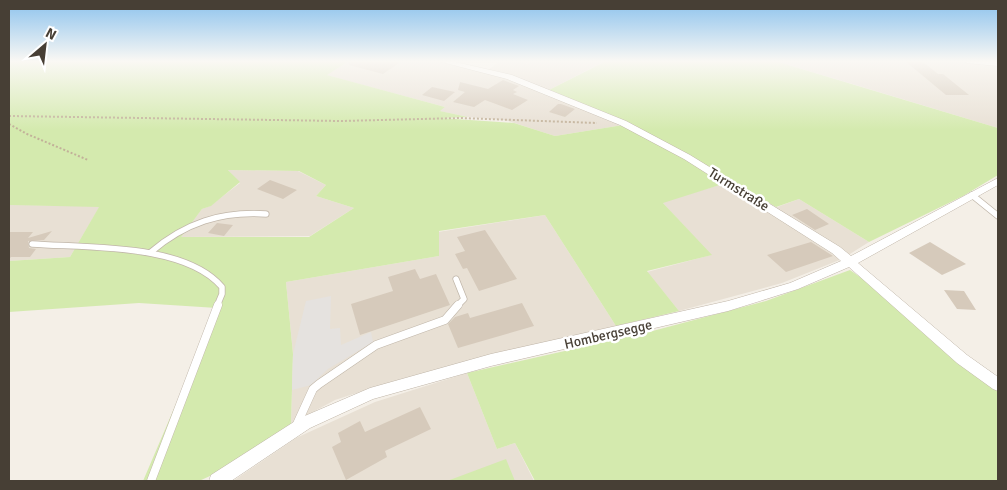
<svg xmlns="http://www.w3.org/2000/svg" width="1007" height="490" font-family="Signika,sans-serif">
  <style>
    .residential { fill: #e8e0d4 }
    .green { fill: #d4eaae; fill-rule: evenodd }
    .parking { fill: #e5e2df }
    .building { fill: #d6cabb }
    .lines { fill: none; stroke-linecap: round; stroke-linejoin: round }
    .lane-far1-casing { stroke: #c0b6a9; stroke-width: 7 }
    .lane-casing { stroke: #c0b6a9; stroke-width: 9 }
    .street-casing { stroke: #c0b6a9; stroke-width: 1 }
    .path { stroke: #c2b199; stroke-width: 2; stroke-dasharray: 2 2; stroke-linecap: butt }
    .lane-far1 { stroke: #fff; stroke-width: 5.5 }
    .lane { stroke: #fff; stroke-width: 8 }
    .street { fill: #fff; fill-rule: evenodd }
    .labels { text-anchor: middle; stroke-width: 5; stroke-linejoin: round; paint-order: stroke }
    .street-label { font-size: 14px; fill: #473f35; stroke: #fff }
  </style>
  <rect width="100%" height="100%" fill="#f4efe7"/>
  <path class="residential" d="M 350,61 L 435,61 L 508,78 L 623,125 L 555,136 L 505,120 L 468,117 L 439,111 L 445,107 L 326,75 Z
    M 500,61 L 518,61 L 527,64 L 532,61 L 605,61 L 549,90 L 488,70 Z
    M 775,61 L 998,61 L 998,128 L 859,86 Z
    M 228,170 L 298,171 L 326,185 L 316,196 L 354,208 L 310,236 L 180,237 L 202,209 L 210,206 L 240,183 Z
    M 726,183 L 769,210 L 799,199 L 869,242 L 842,259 L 782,283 L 679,311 L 647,272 L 711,255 L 662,202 Z
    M 9,205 L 100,206 L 70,257 L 9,261 Z
    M 545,215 L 616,326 L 484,357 L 394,381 L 335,400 L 291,424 L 293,354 L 286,282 L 439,256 L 438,232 Z
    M 467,373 L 497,449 L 515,443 L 534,481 L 233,481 L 296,438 L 375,402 Z"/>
  <path class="green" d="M 9,61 L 349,61 L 327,75 L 445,107 L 440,111 L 468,117 L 441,118 L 514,123 L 555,136 L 623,125 L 651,139 L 726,183 L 663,203 L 712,255 L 647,271 L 679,311 L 616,326 L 545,215 L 439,231 L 439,256 L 286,282 L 293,354 L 291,424 L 221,471 L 199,481 L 143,481 L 217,308 L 139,303 L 9,312 L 9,261 L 70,257 L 99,207 L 9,205 ZM 228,170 L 299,171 L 326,185 L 316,196 L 354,208 L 309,237 L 181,237 L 202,209 L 211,206 L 240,182 Z
    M 606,61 L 775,61 L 998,128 L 998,175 L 963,196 L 869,242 L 799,199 L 776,207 L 629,123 L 576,103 L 549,90 Z
    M 850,270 L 867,282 L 961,362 L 998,389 L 998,481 L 535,481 L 515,443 L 497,449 L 467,373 L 645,333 L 766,301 Z
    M 506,459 L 515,481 L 447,481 Z"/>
  <path class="parking" d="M 331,296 L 330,329 L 340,328 L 341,345 L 371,332 L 373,342 L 328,369 L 311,385 L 292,390 L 293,354 L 306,301 Z"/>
  <path class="building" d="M 349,61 L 402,61 L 383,74 L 349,65 Z
    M 905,61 L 922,61 L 938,74 L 943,74 L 969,95 L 946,95 Z
    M 503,80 L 519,86 L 513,90 L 517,92 L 513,94 L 528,100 L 512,110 L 485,100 L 474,107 L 453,102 L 465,92 L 458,90 L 460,82 L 488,89 Z
    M 432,87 L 455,92 L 444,101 L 422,95 Z
    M 558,104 L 561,104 L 575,109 L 565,117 L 549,112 Z
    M 270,180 L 297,190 L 283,199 L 257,189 Z
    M 807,209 L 829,224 L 815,230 L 792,215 Z
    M 217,223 L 233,225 L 224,236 L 208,233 Z
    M 485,230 L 517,279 L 479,291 L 467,268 L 463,269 L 455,254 L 465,251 L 457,237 Z
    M 52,231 L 44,240 L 28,241 L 29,248 L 36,249 L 30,257 L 11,257 L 9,259 L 9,232 L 33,232 L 28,238 Z
    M 811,242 L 833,256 L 786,272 L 767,255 Z
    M 930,242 L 966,264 L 942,275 L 909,253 Z
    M 415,269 L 420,279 L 436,274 L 450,305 L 360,335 L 351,304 L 393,291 L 388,277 Z
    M 944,290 L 964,291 L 976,310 L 957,309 Z
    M 522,303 L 534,326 L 458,348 L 448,324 L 455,317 L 468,313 L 470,318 Z
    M 420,407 L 431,429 L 385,451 L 387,457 L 346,480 L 332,447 L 341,442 L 338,433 L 360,421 L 365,432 Z"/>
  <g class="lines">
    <g class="lane-far1-casing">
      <path id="lane-far1" d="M 972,195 L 998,216
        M 32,244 C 86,248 185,243 222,287 L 222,294 L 217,306
        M 151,252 C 185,223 221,211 266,214
        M 456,279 L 464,299 L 457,306"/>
    </g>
    <g class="lane-casing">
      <path id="lane" d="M 297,424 L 313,389 L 319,384 L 376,345 L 445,320 L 458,305
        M 151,481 L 218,305"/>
    </g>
    <g class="street-casing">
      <path id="street" d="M 438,61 L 451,61 L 512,75 L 626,121 L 690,155 L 840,247 L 851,256 L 998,178 L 998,185 L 858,263 L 967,355 L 998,377 L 998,391 L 993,389 L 957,363 L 849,267 L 798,289 L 728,311 L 491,366 L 373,399 L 310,428 L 231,481 L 209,481 L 211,475 L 300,418 L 370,388 L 491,354 L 728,301 L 790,283 L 841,261 L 832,253 L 684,159 L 620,125 L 507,79 Z
        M 964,61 L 998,62 L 998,66 L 967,63 Z"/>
    </g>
    <path class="path" d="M 9,116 L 341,121 L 460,118 L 597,123
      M 9,124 L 27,134 L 88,160"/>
    <use href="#lane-far1" class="lane-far1"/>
    <use href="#lane" class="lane"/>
    <use href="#street" class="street"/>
  </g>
  <linearGradient id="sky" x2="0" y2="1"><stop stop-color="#8bc2ed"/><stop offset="0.47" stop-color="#faf8f4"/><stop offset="1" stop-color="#faf8f4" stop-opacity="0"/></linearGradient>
  <rect width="1007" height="130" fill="url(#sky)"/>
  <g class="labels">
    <g class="street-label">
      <text transform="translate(739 189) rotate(32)" y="5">Turmstraße</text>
      <text transform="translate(608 334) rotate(-13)" y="5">Hombergsegge</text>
    </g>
  </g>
  <rect width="1007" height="490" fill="none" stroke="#473f35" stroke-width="20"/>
  <g transform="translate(45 45) rotate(28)" stroke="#ffffff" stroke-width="4" paint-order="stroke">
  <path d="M0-4L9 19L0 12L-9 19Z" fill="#473f35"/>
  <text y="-8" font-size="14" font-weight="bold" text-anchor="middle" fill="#473f35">N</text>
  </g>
</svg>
